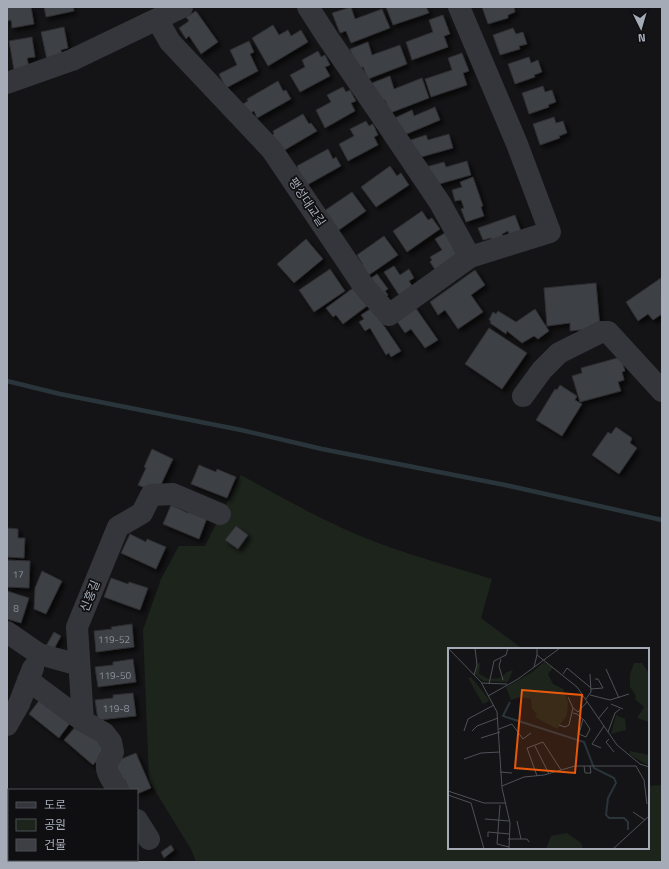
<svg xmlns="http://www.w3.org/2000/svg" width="669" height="869" font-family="'Titillium Web','Noto Sans KR',sans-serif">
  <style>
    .green { fill: #1c241c }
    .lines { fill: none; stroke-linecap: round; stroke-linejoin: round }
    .stream { stroke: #29353b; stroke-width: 4.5 }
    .building { fill: #3e3f44; stroke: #2e2e32; filter: url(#shadow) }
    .minor { stroke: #35363b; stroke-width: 22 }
    .labels { text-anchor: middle; stroke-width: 3.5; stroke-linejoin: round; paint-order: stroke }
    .number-label { font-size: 10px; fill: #8b919b }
    .street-label { font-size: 12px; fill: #a5acb8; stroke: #0f0f11 }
    .inset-river { fill: none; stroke: #29353b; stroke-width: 2 }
    .inset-road { fill: none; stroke: #4e5157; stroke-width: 1 }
    .view { fill: #e8590c; fill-opacity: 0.15; stroke: #e8590c; stroke-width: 2 }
    .inset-edge { fill: none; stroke: #a5acb8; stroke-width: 2 }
  </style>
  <defs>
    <filter id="shadow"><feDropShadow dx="3.5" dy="3.5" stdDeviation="2" flood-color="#0009"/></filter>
  </defs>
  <rect width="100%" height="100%" fill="#141416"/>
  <path class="green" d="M 241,475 C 279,496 318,518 358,535 C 401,553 447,565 492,579 L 481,618 L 523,649 L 449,649 L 449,848 L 648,848 L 648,786 L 662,785 L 662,862 L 196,862 L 191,849 L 149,781 L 143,630 L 161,579 L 179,546 L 205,546 Z"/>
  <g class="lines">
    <path class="stream" d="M 7,381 L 60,394 L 241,430 L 322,449 L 505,485 L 662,520"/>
  </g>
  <path class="building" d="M 7,7 L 31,7 L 34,24 L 12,28 L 11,20 L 7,21 Z
    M 44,7 L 73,7 L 74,11 L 46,17 Z
    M 351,7 L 355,19 L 382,9 L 390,28 L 351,43 L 346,31 L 340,33 L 332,13 Z
    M 386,7 L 426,7 L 429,13 L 393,25 Z
    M 482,7 L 514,7 L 515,12 L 508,15 L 508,18 L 488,24 Z
    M 196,11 L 218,42 L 201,54 L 189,36 L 186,39 L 179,28 L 189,21 L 186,17 Z
    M 443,15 L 450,34 L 444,36 L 448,47 L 412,60 L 406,42 L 433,32 L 429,20 Z
    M 273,25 L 279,35 L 288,30 L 291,36 L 301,30 L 308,42 L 268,66 L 252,38 Z
    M 64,27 L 68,48 L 61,50 L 62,57 L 47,60 L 41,32 Z
    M 513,28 L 516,34 L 523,32 L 527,44 L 519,46 L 520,49 L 500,55 L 493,35 Z
    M 32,37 L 35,57 L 27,58 L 29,67 L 14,70 L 9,41 Z
    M 249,41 L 254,52 L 250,54 L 258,71 L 226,88 L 219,74 L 237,65 L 230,50 Z
    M 368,42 L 372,55 L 400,45 L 407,64 L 368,79 L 363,67 L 357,69 L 350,49 Z
    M 318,51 L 321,57 L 325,55 L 330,65 L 325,67 L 330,76 L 300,92 L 290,75 L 305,67 L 302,60 Z
    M 462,53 L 469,71 L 463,73 L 467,85 L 431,97 L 425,79 L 452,70 L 448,58 Z
    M 529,57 L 531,63 L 538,60 L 542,72 L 534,75 L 535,77 L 515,84 L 508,64 Z
    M 390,76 L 394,89 L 422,78 L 429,98 L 390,113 L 385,100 L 379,103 L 372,83 Z
    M 278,81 L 283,91 L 286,90 L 291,99 L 257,118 L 254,111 L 249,114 L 243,104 L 248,101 L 247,99 Z
    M 543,86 L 545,92 L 552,90 L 556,102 L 548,105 L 549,107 L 529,114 L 522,93 Z
    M 343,87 L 346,92 L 350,90 L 356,101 L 351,103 L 355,111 L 325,128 L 316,110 L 331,102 L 327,95 Z
    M 435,107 L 440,120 L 402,136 L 395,118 L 412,110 L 414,116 Z
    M 303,114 L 309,124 L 311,123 L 317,131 L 283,151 L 269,137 L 274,134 L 273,131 Z
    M 554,117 L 556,123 L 563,121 L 567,133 L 559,136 L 560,138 L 540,145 L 533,124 Z
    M 366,121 L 369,126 L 373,124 L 378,135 L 374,137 L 378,145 L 348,161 L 339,144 L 354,136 L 350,129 Z
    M 449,134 L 453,148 L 414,159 L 408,141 L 426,135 L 428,140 Z
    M 328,149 L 333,159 L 336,157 L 341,166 L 307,185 L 293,171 L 298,169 L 297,166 Z
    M 467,161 L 471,175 L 432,186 L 426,167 L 444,162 L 446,167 Z
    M 390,166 L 397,176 L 401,173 L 409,185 L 376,207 L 361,187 Z
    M 473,177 L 483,206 L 481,207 L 484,216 L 466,222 L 461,209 L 464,208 L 461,200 L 455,201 L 452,190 L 462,187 L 460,182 Z
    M 352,192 L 366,211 L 336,232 L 324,211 Z
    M 422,211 L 428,220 L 432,218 L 440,229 L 407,252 L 393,231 Z
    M 515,215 L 522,234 L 510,238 L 508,231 L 502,234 L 504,240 L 493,244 L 491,238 L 483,240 L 478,228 Z
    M 445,233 L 460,255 L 436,271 L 430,262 L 432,260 L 430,257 L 442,250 L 435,239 Z
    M 384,236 L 398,255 L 369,275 L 362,266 L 363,265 L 357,255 Z
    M 306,239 L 323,259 L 294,283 L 277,264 Z
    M 394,266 L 400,275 L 409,269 L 414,278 L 409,281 L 412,286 L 399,295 L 384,272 Z
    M 330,269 L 345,291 L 314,312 L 299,290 Z
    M 475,270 L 485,285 L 471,295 L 483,312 L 458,329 L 445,310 L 438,315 L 430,302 Z
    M 377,274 L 388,289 L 385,291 L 388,295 L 381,300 L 367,281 Z
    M 661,278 L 662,314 L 653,320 L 648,314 L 638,321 L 626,302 Z
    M 596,283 L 600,328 L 570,331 L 570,323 L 547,326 L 544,288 Z
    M 353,288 L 367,306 L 343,324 L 336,315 L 333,317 L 326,308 Z
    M 415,307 L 438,340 L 425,348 L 411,329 L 405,333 L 396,320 Z
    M 372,308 L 401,351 L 391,357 L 389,353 L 386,355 L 370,328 L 365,331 L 359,322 L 364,319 L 361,315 Z
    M 535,309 L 549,331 L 538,339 L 534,336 L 522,343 L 507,331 L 506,334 L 490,323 L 491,321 L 489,320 L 493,312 L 496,314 L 498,311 L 516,322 Z
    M 489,328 L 527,353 L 502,389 L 465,364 Z
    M 621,357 L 625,371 L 622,372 L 624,380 L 618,382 L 621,391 L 580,402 L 572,376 L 582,373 L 581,368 Z
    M 560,385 L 577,396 L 575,400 L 582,404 L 562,436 L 536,420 L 555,389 L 557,390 Z
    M 616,427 L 632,438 L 630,443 L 637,448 L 619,474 L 592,455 L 608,432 L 611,434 Z
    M 152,449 L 173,459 L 157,493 L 138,485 L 146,468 L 144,467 Z
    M 199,465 L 216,472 L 217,469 L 236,477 L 227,498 L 191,484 Z
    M 171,505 L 188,513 L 189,510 L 207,518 L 199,539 L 163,524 Z
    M 236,526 L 248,535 L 238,549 L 225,540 Z
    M 7,528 L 18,529 L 18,538 L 25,538 L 24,558 L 7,557 Z
    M 130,534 L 146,542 L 147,539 L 166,547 L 156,569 L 121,553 Z
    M 7,560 L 30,561 L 29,588 L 7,587 Z
    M 42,571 L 62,581 L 46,614 L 34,609 L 35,588 Z
    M 111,578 L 128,584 L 129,582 L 148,588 L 140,610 L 104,597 Z
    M 7,591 L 29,598 L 21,623 L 7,619 Z
    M 132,624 L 134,647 L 96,652 L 94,631 L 112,629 L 111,627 Z
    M 54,632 L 61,636 L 54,649 L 46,646 Z
    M 133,659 L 136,682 L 98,687 L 95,667 L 113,665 L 113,662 Z
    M 133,693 L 136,716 L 98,720 L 95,700 L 113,698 L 113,695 Z
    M 41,698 L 73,719 L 59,738 L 29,714 Z
    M 77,725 L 108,748 L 93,765 L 64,740 Z
    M 136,753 L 151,788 L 137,794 L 137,790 L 129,790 L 125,780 L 122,781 L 114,762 Z
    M 7,800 L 9,803 L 9,826 L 7,828 Z
    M 9,827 L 9,851 L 7,848 L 7,829 Z
    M 171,845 L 174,850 L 164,858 L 161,852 Z
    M 14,860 L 62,860 L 63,862 L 15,862 Z"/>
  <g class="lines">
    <path class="minor" d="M 308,7 L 328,38 L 379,112 L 440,203 L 470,257
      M 157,19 L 170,42 L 272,150 L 363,285 L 389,315 L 470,257 L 550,232 L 517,144 L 459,7
      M 7,83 L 72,60 L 182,7
      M 523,396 L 542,370 L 559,353 L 601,332 L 608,332 L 662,391
      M 7,632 L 39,654 L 79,665
      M 28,680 L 83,721 L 77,627 L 118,527 L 142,513 L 151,495 L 173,494 L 220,514
      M 83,721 L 104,733 L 111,742 L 113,752 C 112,756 108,759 107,763 C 105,773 114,782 118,790
      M 7,725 L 19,704 L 33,668
      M 137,820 L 149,839"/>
  </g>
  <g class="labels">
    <g class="number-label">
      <text x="18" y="578">17</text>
      <text x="16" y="612">8</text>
      <text x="114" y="643">119-52</text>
      <text x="115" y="679">119-50</text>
      <text x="116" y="712">119-8</text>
    </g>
    <g class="street-label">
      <text transform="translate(307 202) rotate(56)" y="4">팽성대교길</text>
      <text transform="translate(90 596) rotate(-68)" y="4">신흥길</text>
    </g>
  </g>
  <g transform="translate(448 648)">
    <rect width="201" height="201" fill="#141416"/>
    <path d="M 96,14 L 105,20 L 100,26 L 105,36 L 115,41 L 120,54 L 119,67 L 109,81 L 87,69 L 89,66 L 84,61 L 83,51 L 73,49 L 63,52 L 58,39 L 83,25 ZM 32,15 L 31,26 L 41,31 L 53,30 L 59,24 L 65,22 L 60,34 L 35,33 L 27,26 L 29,16 ZM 186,15 L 194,15 L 201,25 L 201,74 L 189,70 L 196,59 L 187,51 L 188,48 L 182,39 L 182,26 ZM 23,29 L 39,49 L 41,53 L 35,56 L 20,30 ZM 168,67 L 177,71 L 178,82 L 163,86 ZM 182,103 L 201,107 L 201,118 L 181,106 ZM 119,185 L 133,195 L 135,201 L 98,201 L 103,188 Z" fill="#1c241c"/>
    <path class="inset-river" d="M 62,54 L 55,68 L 136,94 L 146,120 L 166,130 L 168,135 L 160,150 L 158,167 L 161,170 L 176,170 L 180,174 L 180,182"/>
    <path class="inset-road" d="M 0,0 L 33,34 L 49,64 L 54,140 L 62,175 L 61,201M 89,0 L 89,7 L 129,39 L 169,97 L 192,116 L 201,119M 53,11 L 51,18 L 55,32M 86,19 L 89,7M 158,21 L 171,50M 115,26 L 119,20 L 143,40M 26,27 L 29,17 L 27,0M 34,35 L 59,36M 41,36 L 46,13 L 58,7 L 60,0M 143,41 L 155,40 L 150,31 L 147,31M 142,47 L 162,52 L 181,46M 40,48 L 70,31 L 112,0M 120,49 L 125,60M 137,52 L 143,44 L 142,26M 163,56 L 175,61M 130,64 L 139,54M 125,65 L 129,66 L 136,72 L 142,81 L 138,89 L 131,86 L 135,71M 150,71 L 160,59M 111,77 L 117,79 L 121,77 L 125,60 L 130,64M 51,81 L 64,76 L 75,91 L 83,85M 16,83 L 20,71 L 46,57M 24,83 L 29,78 L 50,70M 160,84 L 167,65 L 172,61M 33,90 L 52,84M 161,91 L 158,94 L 166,104M 87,98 L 101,126M 153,100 L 144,96 L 156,78M 16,111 L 33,105 L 52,104M 136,118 L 137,125 L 143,125 L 142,118M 188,118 L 196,132 L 199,156M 52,124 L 64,125M 89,128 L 79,100 L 95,94 L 113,122M 54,138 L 76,129 L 96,127 L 127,118 L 188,118M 0,143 L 36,155 L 58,155M 0,147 L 23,155 L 36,201M 52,157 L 49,196 L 61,199M 185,164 L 197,172M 37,171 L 61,173M 69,173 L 73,191M 40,189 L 40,184 L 62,186M 60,191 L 79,191 L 81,194M 165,201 L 201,168"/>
    <path class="view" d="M 74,42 L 134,47 L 127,125 L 67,120 Z"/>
    <rect width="201" height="201" class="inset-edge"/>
  </g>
  <rect width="669" height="869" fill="none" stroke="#a5acb8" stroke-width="16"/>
  <rect x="8" y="789" width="130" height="72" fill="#0f0f11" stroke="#4b4e54"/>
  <rect x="16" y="802" width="20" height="6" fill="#35363b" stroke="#4b4e54"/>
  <text x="44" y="809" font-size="12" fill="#a5acb8">도로</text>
  <rect x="16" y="819" width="20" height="12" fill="#1c241c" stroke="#4b4e54"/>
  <text x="44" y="829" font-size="12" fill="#a5acb8">공원</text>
  <rect x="16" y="839" width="20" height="12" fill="#3e3f44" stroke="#4b4e54"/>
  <text x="44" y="849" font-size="12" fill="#a5acb8">건물</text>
  <g transform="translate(641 28) rotate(175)" stroke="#0f0f11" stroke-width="3" paint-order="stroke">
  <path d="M0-3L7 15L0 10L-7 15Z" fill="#a5acb8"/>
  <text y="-6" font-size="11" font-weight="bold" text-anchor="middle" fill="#a5acb8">N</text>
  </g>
</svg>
